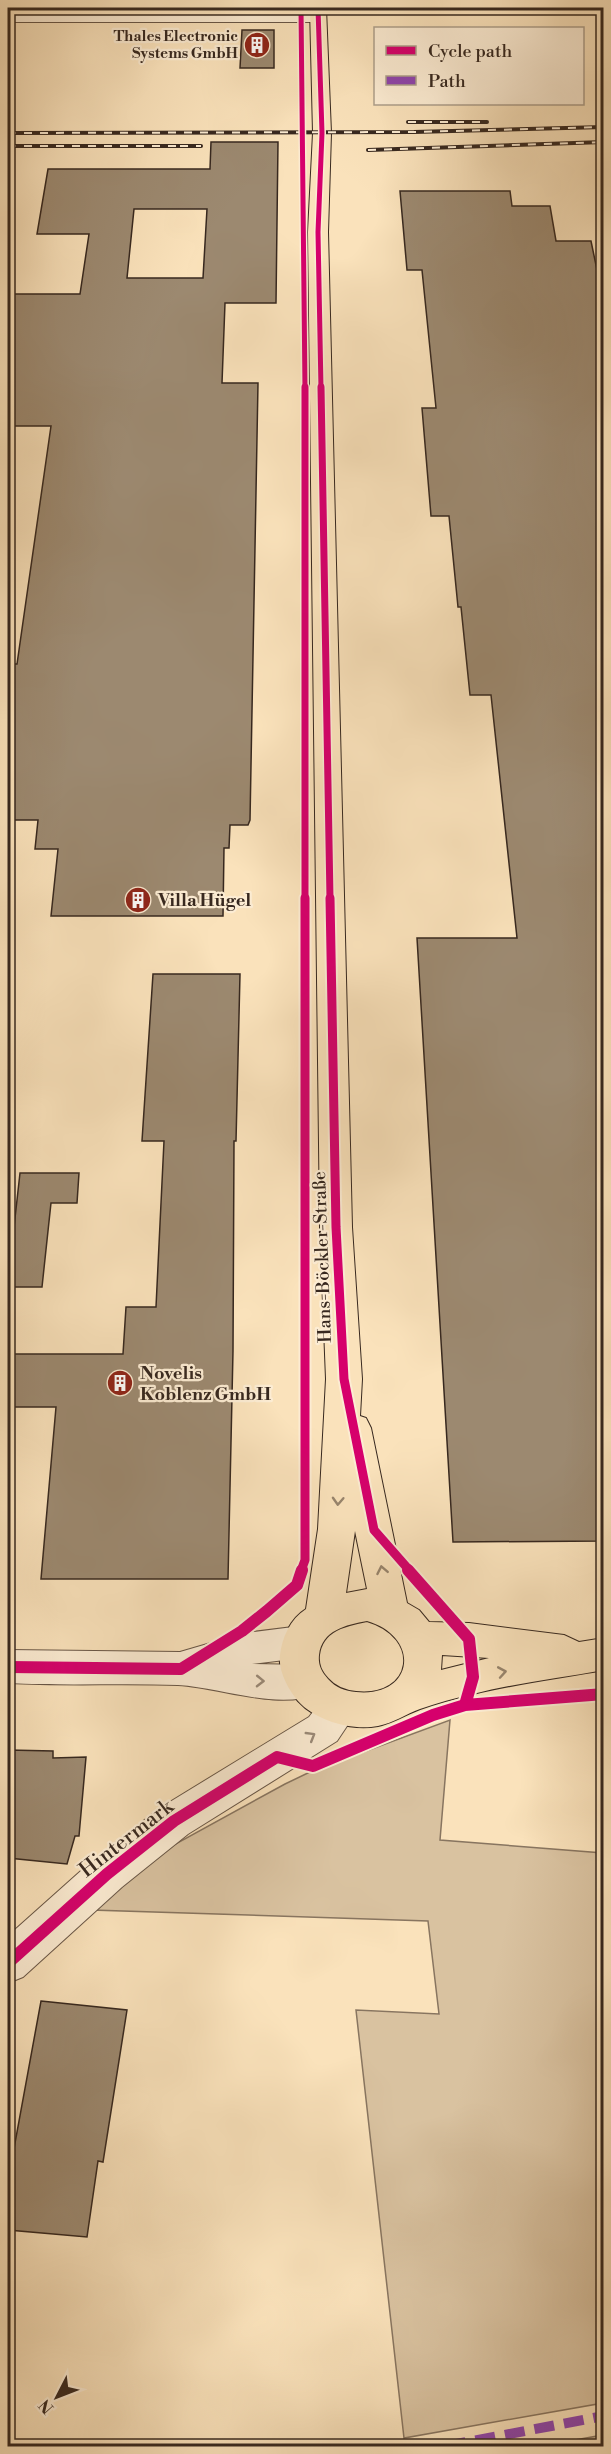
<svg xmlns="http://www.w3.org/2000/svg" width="611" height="2454" font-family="'Libre Bodoni',serif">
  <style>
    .green { fill: #d9c2a0; stroke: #887560; stroke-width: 1.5 }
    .building { fill: #9c8970; stroke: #37281f; stroke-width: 1.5; fill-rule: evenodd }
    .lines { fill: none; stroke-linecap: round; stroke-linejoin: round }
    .minor-casing { stroke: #685646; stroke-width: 2 }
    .major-casing { stroke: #37281f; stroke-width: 2 }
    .minor { fill: #fcecd3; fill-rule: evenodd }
    .major { fill: #fae2bb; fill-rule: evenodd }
    .rail-casing { stroke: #37281f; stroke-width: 4 }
    .rail { stroke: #fcecd3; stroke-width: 2; stroke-dasharray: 8; stroke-linecap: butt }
    .quiet { stroke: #8e44ad; stroke-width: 10; stroke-dasharray: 20 10; stroke-linecap: butt }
    .cycleway-far3-casing { stroke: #fcecd3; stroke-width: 8 }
    .cycleway-far2-casing { stroke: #fcecd3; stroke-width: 10 }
    .cycleway-far1-casing { stroke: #fcecd3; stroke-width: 13 }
    .cycleway-casing { stroke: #fcecd3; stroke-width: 16 }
    .cycleway-far3 { stroke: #d6006c; stroke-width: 5 }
    .cycleway-far2 { stroke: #d6006c; stroke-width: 7 }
    .cycleway-far1 { stroke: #d6006c; stroke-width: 9 }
    .cycleway { stroke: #d6006c; stroke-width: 12 }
    .oneway { stroke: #98856d }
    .oneway2 { stroke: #9a8a79 }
    .labels { text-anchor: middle; stroke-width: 4.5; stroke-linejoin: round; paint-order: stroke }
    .far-poi-label { font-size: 15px; font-weight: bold; fill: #37281f; stroke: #fcecd3; text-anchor: end }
    .poi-label { font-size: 18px; font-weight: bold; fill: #37281f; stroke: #fcecd3; text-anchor: start }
    .street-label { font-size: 18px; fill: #37281f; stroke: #fcecd3 }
    .near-street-label { font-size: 21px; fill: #37281f; stroke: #fcecd3 }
  </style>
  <rect width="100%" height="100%" fill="#fae2bb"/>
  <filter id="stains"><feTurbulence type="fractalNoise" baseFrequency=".00333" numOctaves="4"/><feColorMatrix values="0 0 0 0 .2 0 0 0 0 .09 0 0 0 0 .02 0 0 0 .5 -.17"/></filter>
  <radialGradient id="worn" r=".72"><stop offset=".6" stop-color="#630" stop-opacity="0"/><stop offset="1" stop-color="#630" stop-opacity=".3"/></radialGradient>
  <path class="green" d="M 450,1720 L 440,1840 L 603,1853 L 603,2403 L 404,2438 L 356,2010 L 439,2014 L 428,1921 L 92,1910 L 159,1853 L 285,1784 L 312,1771 Z
    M 603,2435 L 603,2446 L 542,2446 Z"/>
  <path class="building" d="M 242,30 L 274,30 L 274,68 L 240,68 Z
    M 211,142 L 278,142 L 276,303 L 225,303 L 222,383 L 258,383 L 250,820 L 248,825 L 230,825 L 229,848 L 224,848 L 223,916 L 51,916 L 58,849 L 35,849 L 38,820 L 8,820 L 8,664 L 17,664 L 51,426 L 8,426 L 8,294 L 80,294 L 89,234 L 37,234 L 48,169 L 210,169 ZM 134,209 L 207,209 L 203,278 L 127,278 Z
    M 400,191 L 510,191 L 512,206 L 550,206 L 556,241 L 591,241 L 603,299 L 603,1541 L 453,1542 L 417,938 L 517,938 L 491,695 L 470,695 L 461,607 L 458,607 L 449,516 L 431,516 L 422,408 L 436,408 L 422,270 L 407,270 Z
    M 153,974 L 240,974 L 236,1141 L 234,1141 L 233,1351 L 228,1579 L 41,1579 L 56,1407 L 8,1407 L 8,1354 L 123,1354 L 126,1307 L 156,1307 L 164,1141 L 142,1141 Z
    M 20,1173 L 79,1173 L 77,1203 L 51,1203 L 42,1287 L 8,1287 L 8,1227 L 14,1227 Z
    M 8,1750 L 53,1751 L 53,1758 L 86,1757 L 79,1836 L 75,1836 L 67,1864 L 8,1858 Z
    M 41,2001 L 127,2010 L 103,2162 L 98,2161 L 87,2237 L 8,2230 L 8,2154 L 13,2154 Z"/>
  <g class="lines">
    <g class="minor-casing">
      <path id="minor" d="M 8,12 L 318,12 L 326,17 L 318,22 L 8,22 Z
        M 301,1626 L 315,1631 L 320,1642 L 315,1653 L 301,1658 L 252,1664 L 306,1665 L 320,1670 L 326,1682 L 320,1694 C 274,1710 225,1688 178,1685 C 122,1683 64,1686 8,1683 L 8,1650 L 180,1652 L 245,1633 Z
        M 339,1691 L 353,1696 L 359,1708 L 337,1741 L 188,1834 L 122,1887 L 23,1977 L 8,1983 L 8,1936 L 92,1861 L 160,1808 L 309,1717 L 325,1696 Z"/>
    </g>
    <g class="major-casing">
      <path id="major" d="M 310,8 L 326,8 L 331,133 L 328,232 L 352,1227 L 362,1379 L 360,1416 L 366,1418 L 371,1428 L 407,1603 L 419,1610 L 429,1622 L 469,1623 L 564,1635 L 579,1642 L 604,1638 L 604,1670 C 560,1678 516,1683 473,1694 C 455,1698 437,1703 420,1709 C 406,1714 394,1723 378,1726 C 352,1731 316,1721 298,1701 C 288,1689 278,1671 280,1655 C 282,1638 290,1619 306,1609 L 318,1529 L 326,1379 L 320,1227 L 308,232 L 313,133 ZM 355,1531 L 367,1589 L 346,1593 ZM 367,1621 C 422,1637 414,1698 356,1692 C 345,1691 336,1688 328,1679 C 321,1671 318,1665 319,1655 C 322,1630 346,1625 367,1621 ZM 442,1655 L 489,1658 L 441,1670 Z"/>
    </g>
    <use href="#minor" class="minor"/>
    <use href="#major" class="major"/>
    <g class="rail-casing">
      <path id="rail" d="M 408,122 L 487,122
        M 8,133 L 414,132 L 604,127
        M 8,146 L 187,146
        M 180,146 L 201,146
        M 368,150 L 604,142"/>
    </g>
    <use href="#rail" class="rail"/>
    <path class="quiet" d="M 446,2446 L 604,2416"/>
    <g class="cycleway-far3-casing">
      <path id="cycleway-far3" d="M 301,8 L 305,389
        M 318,8 L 322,133 L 318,232 L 321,389"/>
    </g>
    <g class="cycleway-far2-casing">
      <path id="cycleway-far2" d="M 305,387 L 305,899
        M 321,387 L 330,899"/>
    </g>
    <g class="cycleway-far1-casing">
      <path id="cycleway-far1" d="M 330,898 L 336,1227 L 344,1379 L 374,1530 L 410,1571
        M 301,1571 L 305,1560 L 305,898"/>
    </g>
    <g class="cycleway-casing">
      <path id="cycleway" d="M 8,1667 L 181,1669 L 242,1631 L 267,1611 L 297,1585 L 302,1570
        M 465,1705 L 604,1694
        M 8,1963 L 107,1874 L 174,1821 L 277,1757 L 313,1766 L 433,1715 L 465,1705 L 473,1677 L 469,1639 L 408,1570"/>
    </g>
    <use href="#cycleway-far3" class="cycleway-far3"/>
    <use href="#cycleway-far2" class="cycleway-far2"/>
    <use href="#cycleway-far1" class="cycleway-far1"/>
    <use href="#cycleway" class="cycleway"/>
  </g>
  <defs><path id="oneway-chevron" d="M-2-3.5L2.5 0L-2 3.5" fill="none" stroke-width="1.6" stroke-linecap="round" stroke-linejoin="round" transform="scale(1.5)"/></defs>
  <g class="oneway">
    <use href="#oneway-chevron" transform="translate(338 1501) rotate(93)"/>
    <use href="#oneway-chevron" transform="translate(382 1570) rotate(-101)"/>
    <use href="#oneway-chevron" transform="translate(502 1672) rotate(-10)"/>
  </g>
  <g class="oneway2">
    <use href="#oneway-chevron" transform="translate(260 1681) rotate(1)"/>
    <use href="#oneway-chevron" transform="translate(311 1736) rotate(-31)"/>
  </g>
  <defs>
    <g id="building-disc" transform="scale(1.35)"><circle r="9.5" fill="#8f2418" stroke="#fcecd3"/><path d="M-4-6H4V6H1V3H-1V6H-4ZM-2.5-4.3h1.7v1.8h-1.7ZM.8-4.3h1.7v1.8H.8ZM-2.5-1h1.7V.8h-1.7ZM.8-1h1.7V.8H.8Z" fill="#fff"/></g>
  </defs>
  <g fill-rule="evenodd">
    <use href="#building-disc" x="257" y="45"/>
    <use href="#building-disc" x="138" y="900"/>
    <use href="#building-disc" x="120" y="1383"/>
  </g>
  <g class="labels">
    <g class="far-poi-label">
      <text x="238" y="41">Thales Electronic<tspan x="238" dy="17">Systems GmbH</tspan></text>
    </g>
    <g class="poi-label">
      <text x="158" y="906">Villa Hügel</text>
      <text x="140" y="1379">Novelis<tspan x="140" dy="21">Koblenz GmbH</tspan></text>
    </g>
    <g class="street-label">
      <text transform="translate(322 1257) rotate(-92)" y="6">Hans-Böckler-Straße</text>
    </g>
    <g class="near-street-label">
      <text transform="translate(126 1838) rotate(-38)" y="7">Hintermark</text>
    </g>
  </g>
  <rect width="611" height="2454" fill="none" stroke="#fae2bb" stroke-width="30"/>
  <rect x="9" y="9" width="593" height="2436" fill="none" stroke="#37281f" stroke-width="3"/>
  <rect x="15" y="15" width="581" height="2424" fill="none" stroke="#37281f" stroke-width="1.5"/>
  <rect x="374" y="27" width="210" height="78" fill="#fcecd3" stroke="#ad9e8b" stroke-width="1.5"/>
  <rect x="386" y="46" width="30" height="9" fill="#d6006c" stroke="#ad9e8b" stroke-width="1.5"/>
  <text x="428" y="57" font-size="18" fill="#37281f">Cycle path</text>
  <rect x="386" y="76" width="30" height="9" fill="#8e44ad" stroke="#ad9e8b" stroke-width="1.5"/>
  <text x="428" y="87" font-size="18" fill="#37281f">Path</text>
  <g transform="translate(57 2397) rotate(228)" stroke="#fcecd3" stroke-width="4.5" paint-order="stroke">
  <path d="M0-4.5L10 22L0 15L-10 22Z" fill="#37281f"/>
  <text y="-9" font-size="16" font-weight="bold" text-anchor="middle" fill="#37281f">N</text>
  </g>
  <rect width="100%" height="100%" filter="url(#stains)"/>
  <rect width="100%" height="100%" fill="url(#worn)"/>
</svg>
